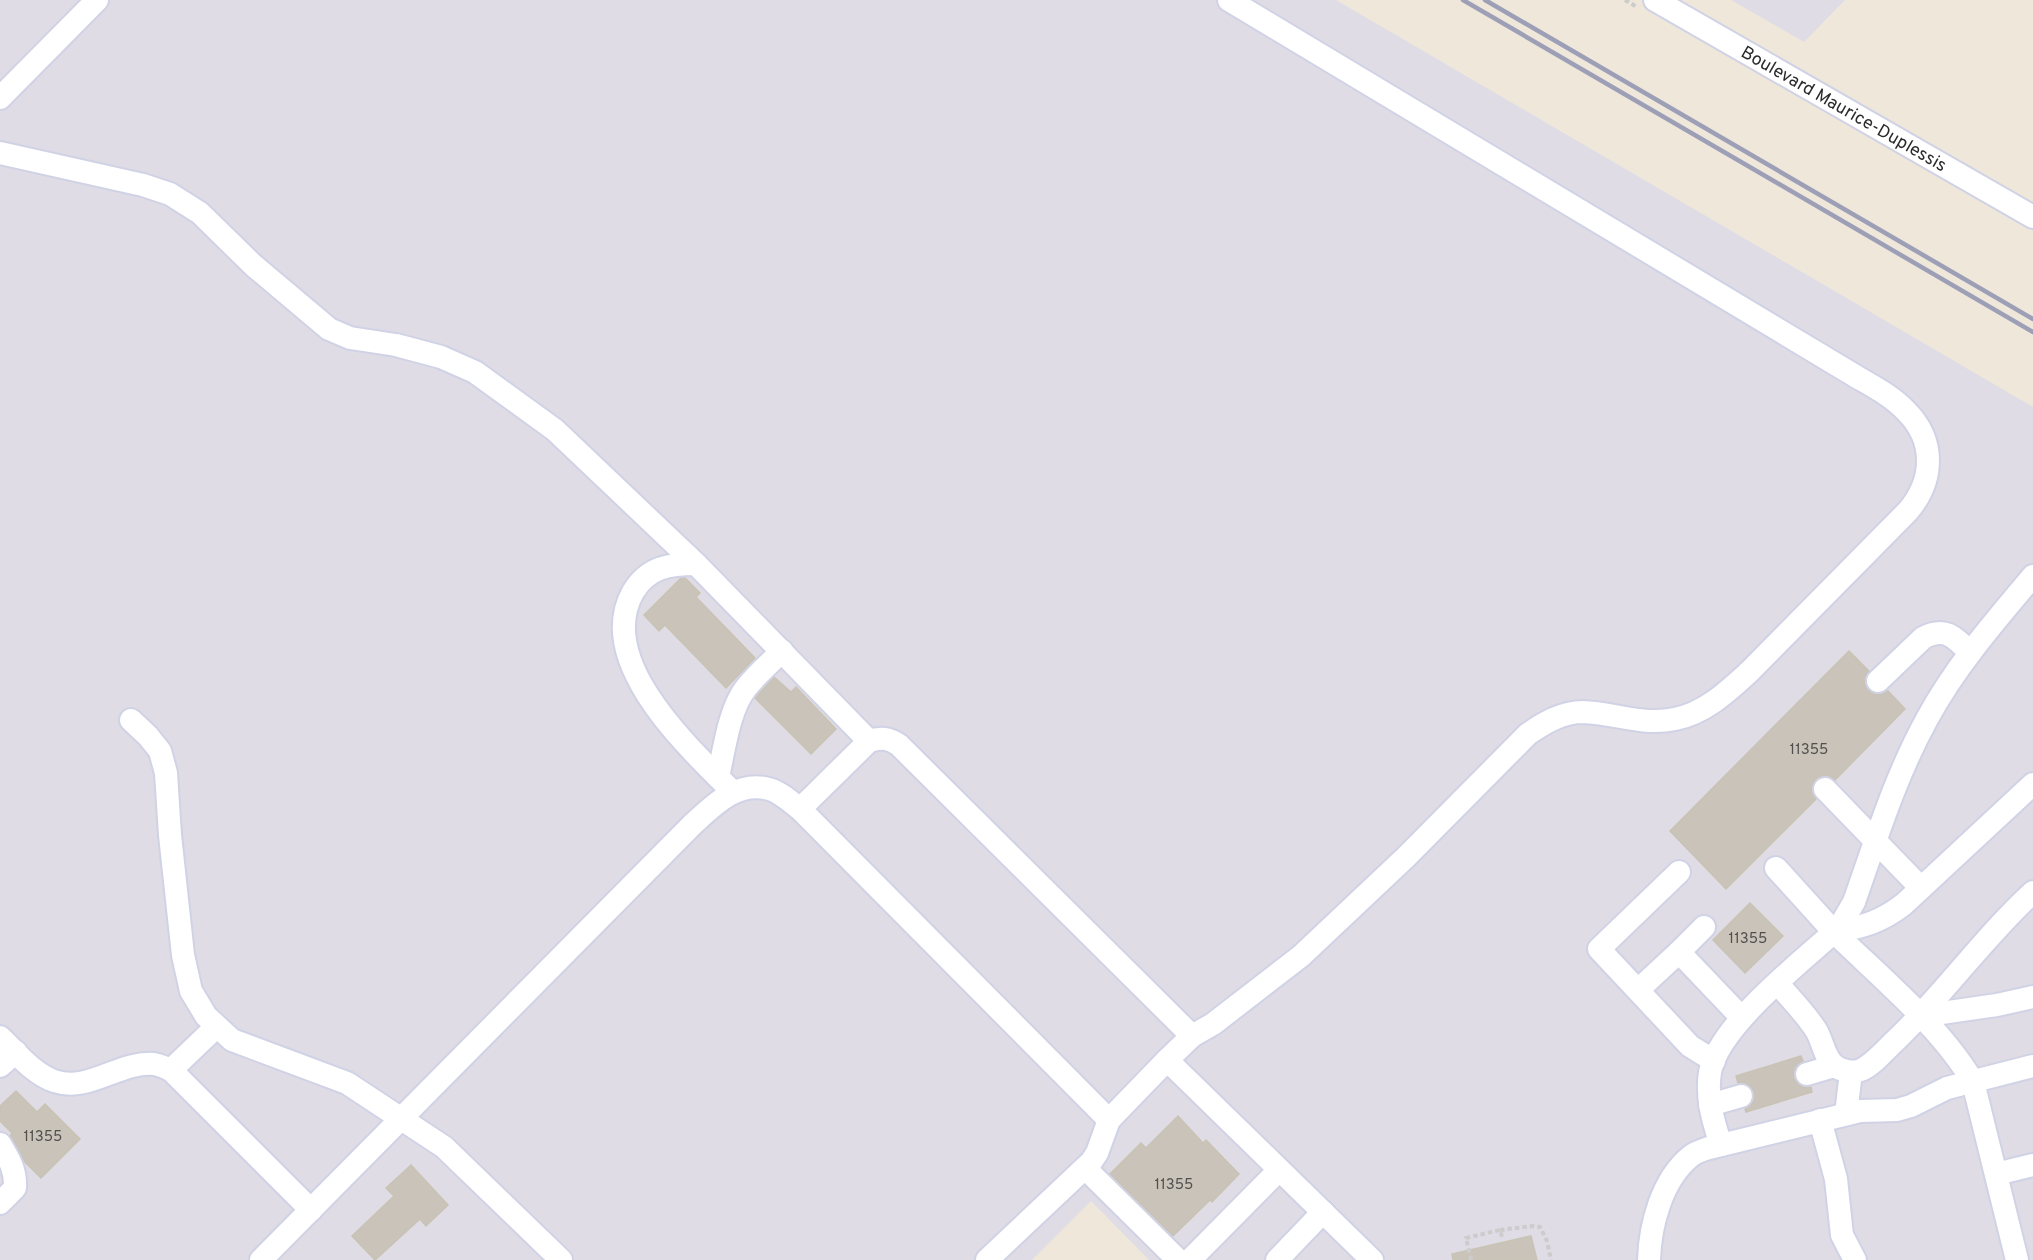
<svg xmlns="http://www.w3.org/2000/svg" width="2033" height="1260" font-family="Overpass,sans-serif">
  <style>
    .industrial { fill: #dfdce5 }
    .building { fill: #c9c3ba; stroke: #c9c3b4; stroke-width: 1.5 }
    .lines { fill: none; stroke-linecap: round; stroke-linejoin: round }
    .minor-casing { stroke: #d0d2e5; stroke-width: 26 }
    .path { stroke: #ccc; stroke-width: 4; stroke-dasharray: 4.5 3; stroke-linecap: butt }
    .minor { stroke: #fff; stroke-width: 22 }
    .rail { stroke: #9d9fb7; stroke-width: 4.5 }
    .labels { text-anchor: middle; stroke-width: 4.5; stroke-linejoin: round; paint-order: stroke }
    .number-label { font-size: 15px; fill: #52504e }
    .street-label { font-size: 18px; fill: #2a2a2a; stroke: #fff }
  </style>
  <rect width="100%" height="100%" fill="#eee7da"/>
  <path class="industrial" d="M 0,0 L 1336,0 L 2033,407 L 2033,1260 L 1149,1260 L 1091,1201 L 1032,1260 L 0,1260 Z
    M 1731,0 L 1845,0 L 1804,42 Z"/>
  <path class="building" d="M 681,578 L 685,578 L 700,593 L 696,597 L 755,658 L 726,688 L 665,625 L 659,631 L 644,615 Z
    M 1849,651 L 1869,671 L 1865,677 L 1865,684 L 1869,691 L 1875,694 L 1881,694 L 1888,691 L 1905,709 L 1835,780 L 1829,776 L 1822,776 L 1815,780 L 1812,786 L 1812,792 L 1816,799 L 1726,889 L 1670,831 Z
    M 774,677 L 791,692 L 796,687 L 836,729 L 811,754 L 755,698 Z
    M 1750,903 L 1783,936 L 1745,973 L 1713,940 Z
    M 1801,1056 L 1803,1061 L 1798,1064 L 1794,1070 L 1794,1078 L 1798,1084 L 1803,1087 L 1811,1087 L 1812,1092 L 1746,1112 L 1745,1109 L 1750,1106 L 1754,1100 L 1754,1092 L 1750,1086 L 1745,1083 L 1738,1083 L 1736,1076 Z
    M 16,1091 L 37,1112 L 45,1104 L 80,1139 L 41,1178 L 24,1161 L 10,1136 L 12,1133 L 0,1121 L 0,1106 Z
    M 1178,1116 L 1203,1143 L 1206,1140 L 1239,1174 L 1212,1202 L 1210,1200 L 1173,1236 L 1110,1174 L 1141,1143 L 1146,1148 Z
    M 411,1165 L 448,1205 L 426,1226 L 420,1219 L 375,1260 L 352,1236 L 394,1196 L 386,1188 Z
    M 1531,1236 L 1537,1260 L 1453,1260 L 1452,1254 Z"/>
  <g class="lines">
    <g class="minor-casing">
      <g id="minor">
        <path id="s1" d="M 1655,0 L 2033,217"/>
        <path d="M 0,98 L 97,0"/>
        <path d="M 0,153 L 143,185 L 170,194 L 200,213 L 253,265 L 329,329 L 350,338 L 396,345 L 441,357 L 475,372 L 555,430 L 696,564 L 869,741 L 800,809 L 1109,1120"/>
        <path d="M 696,564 C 669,564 648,567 633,592 C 594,661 689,748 733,792"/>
        <path d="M 1878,681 L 1923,638 C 1945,626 1955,637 1970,653"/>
        <path d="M 131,720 L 148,736 L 160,751 L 166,773 L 170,835 L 183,955 L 191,991 L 206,1016 L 232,1040 L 347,1083 L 444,1147 L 561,1260"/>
        <path d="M 869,741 C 881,737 889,738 899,745 L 1192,1036"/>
        <path d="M 718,777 C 724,751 729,709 746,688 C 756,675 770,663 782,651"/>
        <path d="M 1825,789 L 1921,888"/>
        <path d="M 1776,868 L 1834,932"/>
        <path d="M 1679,872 L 1599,949 L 1690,1046 L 1714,1061"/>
        <path d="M 1834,932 L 1843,921 L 1854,902 C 1876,840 1895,777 1927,719 C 1955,667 1995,621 2033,576"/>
        <path d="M 1834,932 C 1863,927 1881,922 1904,904 L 2033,784"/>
        <path d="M 1679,952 L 1704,927"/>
        <path d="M 1778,984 C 1791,999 1805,1013 1816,1030 C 1823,1041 1824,1058 1835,1066 C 1841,1071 1854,1073 1861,1070 C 1874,1064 1885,1050 1896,1040 C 1944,994 1983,938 2033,892"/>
        <path d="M 1638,990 L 1679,952 L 1742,1018"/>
        <path d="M 1921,1016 L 1997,1005 L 2033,997"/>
        <path d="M 0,1037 C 16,1052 32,1073 54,1081 C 89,1093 119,1061 154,1064 C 160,1065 166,1068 171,1070 L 311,1210"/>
        <path d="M 1167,1060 L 1192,1036 L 1213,1024 L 1301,956 L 1406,857 L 1528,734 C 1544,723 1562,712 1583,712 C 1614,713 1643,726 1675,719 C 1705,713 1727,692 1749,672 L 1908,511 C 1934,480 1936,441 1906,411 C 1891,395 1870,385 1852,374 L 1229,0"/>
        <path d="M 0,1066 L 16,1052"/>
        <path d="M 171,1070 L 216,1027"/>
        <path d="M 1807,1074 L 1834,1066"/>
        <path d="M 1710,1105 L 1741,1096"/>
        <path d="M 1846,1114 L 1851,1072"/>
        <path d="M 1820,1120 L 1836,1179 L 1842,1235 L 1855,1260"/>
        <path d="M 0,1144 C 9,1159 16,1170 15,1188 L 0,1203"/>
        <path d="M 1721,1145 C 1713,1121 1706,1098 1710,1072 C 1719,1026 1799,964 1834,932 C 1880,977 1941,1027 1973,1082 L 2017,1260"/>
        <path d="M 1085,1168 L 1178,1260"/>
        <path d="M 1996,1174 L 2033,1165"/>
        <path d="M 261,1260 L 692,825 C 713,806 737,780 769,789 C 780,792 791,802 800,809"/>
        <path d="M 987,1260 L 1091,1162 L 1097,1153 L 1109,1120 L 1167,1060 L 1372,1260"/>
        <path d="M 1190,1260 L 1279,1170"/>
        <path d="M 1277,1260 L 1323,1212"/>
        <path d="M 1649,1260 C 1650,1225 1662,1179 1691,1156 C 1696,1152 1703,1150 1709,1148 L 1860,1111 L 1897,1110 L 1911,1106 L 1947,1088 L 2033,1066"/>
      </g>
    </g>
    <path class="path" d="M 1625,0 L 1637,7
      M 1500,1230 L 1533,1226 L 1540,1227 L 1547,1241 L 1551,1260
      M 1471,1260 L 1466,1238 L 1500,1230 L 1502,1237"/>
    <use href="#minor" class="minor"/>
    <path class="rail" d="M 1463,0 L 2033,332
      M 1485,0 L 2033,319"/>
  </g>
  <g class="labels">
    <g class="number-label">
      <text x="1809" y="754">11355</text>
      <text x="1748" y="943">11355</text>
      <text x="43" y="1141">11355</text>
      <text x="1174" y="1189">11355</text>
    </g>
    <g class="street-label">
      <text dy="6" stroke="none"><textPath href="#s1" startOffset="218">Boulevard Maurice-Duplessis</textPath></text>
    </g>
  </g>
</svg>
